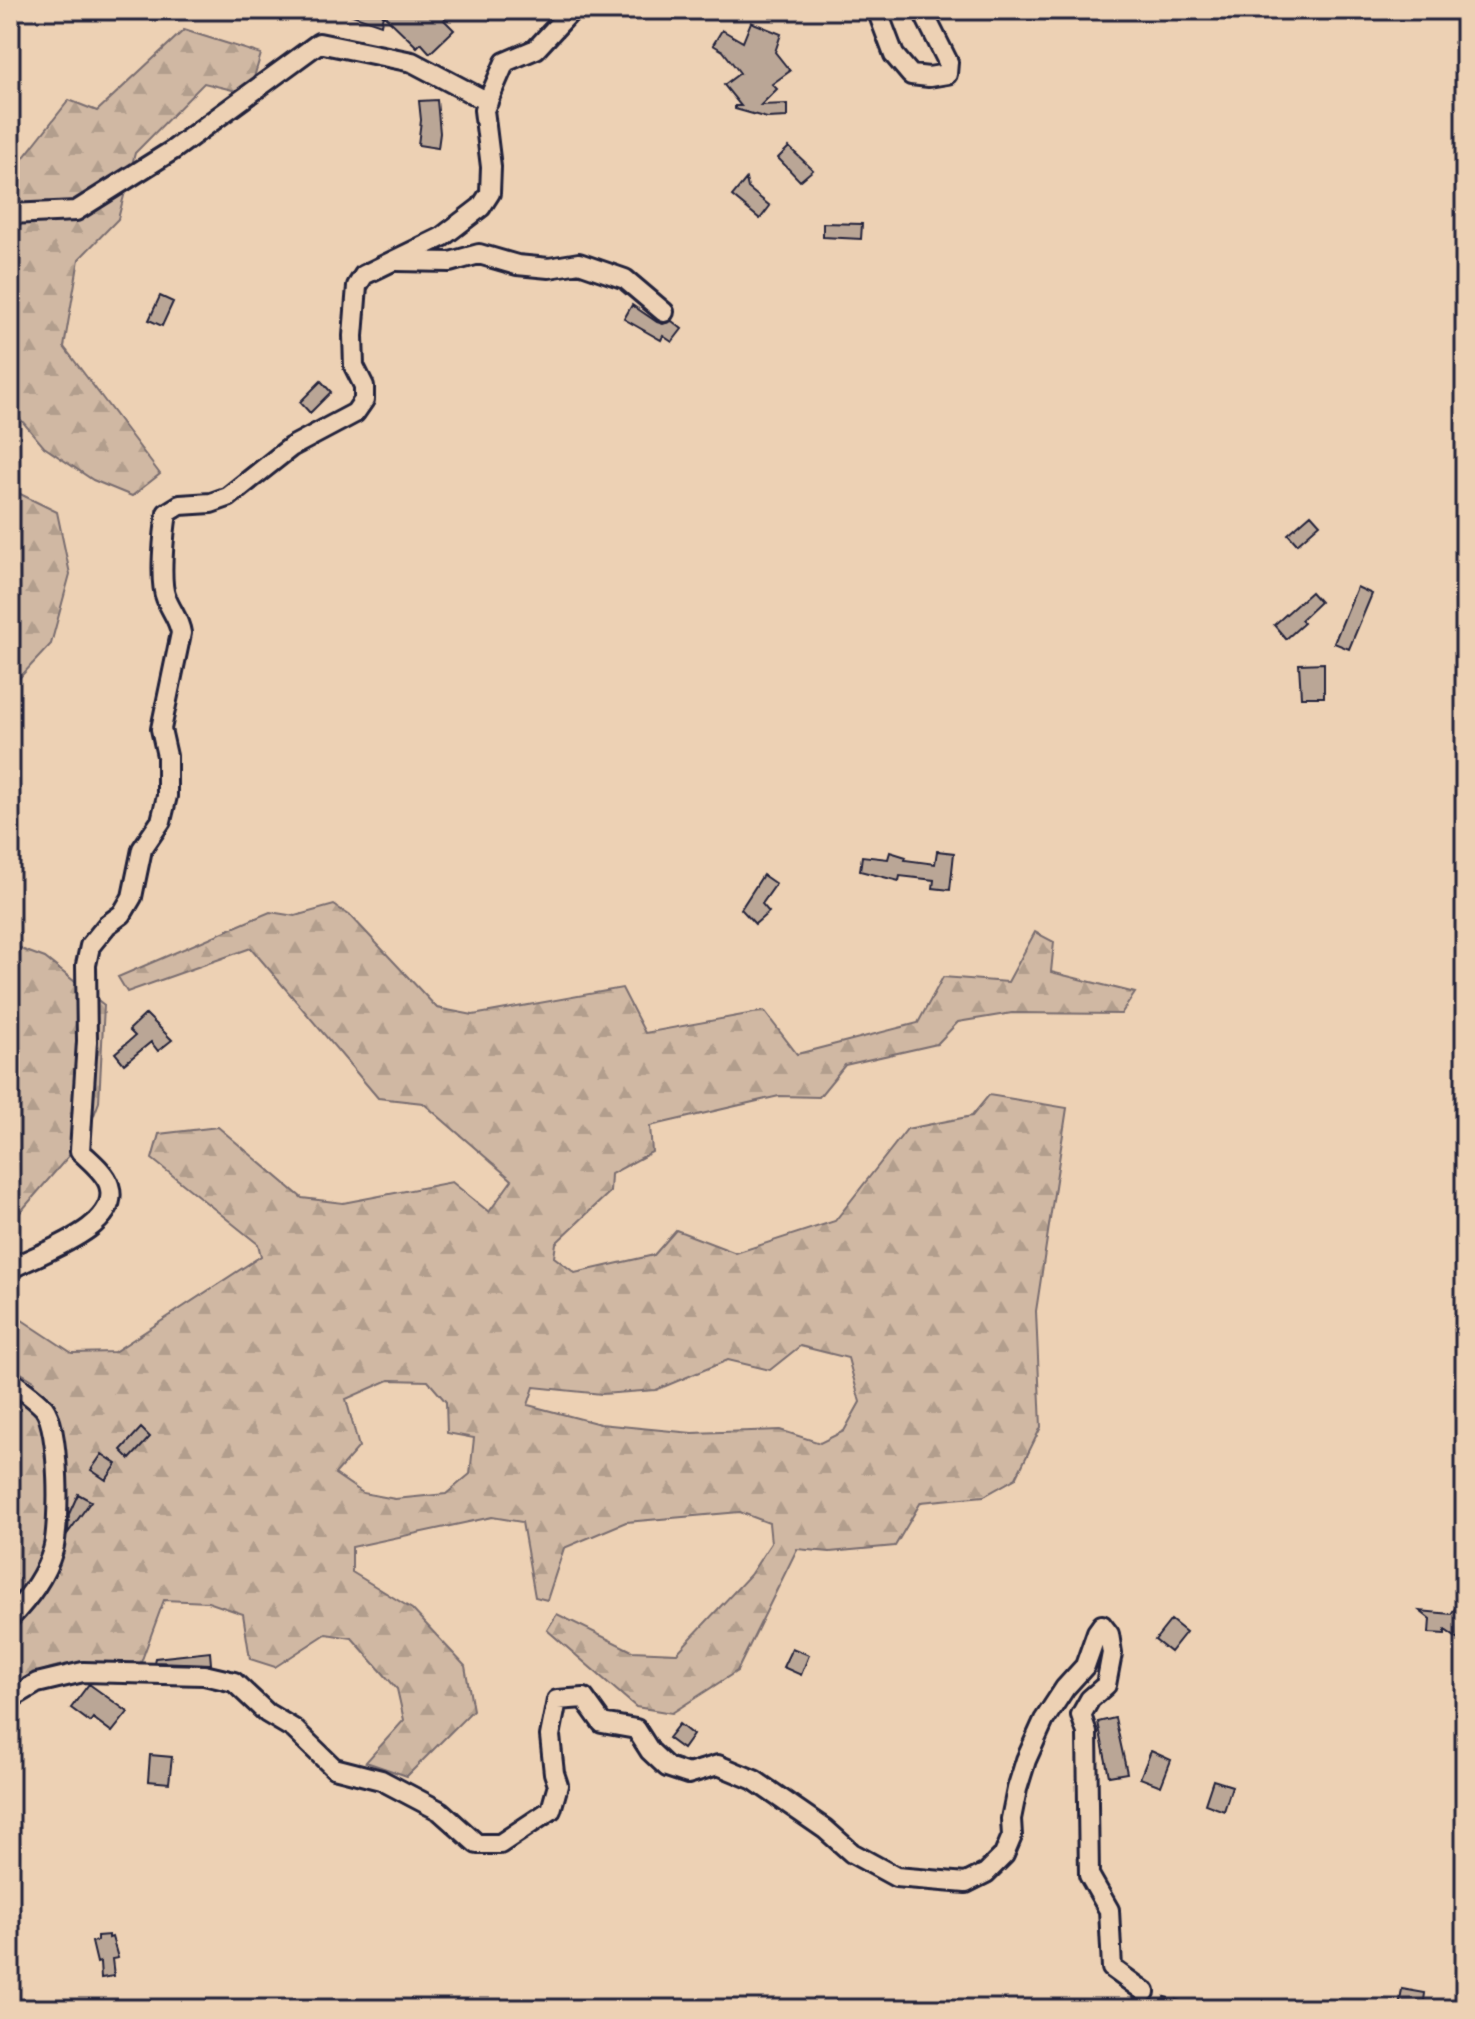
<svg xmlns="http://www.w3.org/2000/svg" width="1475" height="2019" font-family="Mynerve,sans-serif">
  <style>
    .forest { fill: url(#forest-firs); stroke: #796d6f; stroke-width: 2; fill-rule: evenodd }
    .building { fill: #baa696; stroke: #22223b; stroke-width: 2 }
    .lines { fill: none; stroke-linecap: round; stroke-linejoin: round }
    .street-casing { stroke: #22223b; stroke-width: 24 }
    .path { stroke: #22223b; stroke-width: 3; stroke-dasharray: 6 6; stroke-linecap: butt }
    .street { stroke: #edd1b4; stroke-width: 18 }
  </style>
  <defs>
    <pattern id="forest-firs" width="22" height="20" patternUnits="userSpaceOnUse" patternTransform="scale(2)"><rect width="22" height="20" fill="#d0b8a3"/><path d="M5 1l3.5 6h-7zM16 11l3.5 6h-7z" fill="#b29e8d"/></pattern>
  </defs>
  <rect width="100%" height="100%" fill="#edd1b4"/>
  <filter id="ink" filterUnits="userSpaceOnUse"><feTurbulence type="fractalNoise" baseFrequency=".0125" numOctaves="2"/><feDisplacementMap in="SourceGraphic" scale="16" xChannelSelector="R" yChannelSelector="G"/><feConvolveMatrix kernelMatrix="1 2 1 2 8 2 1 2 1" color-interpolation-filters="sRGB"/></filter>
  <g filter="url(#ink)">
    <path class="forest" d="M 184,30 L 261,54 L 249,94 L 204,83 L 135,153 L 118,219 L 79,259 L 64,347 L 160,474 L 132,496 L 93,480 L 44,447 L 10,407 L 10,171 L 13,171 L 69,100 L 97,111 Z
      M 10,489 L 57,512 L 70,574 L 51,644 L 10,688 Z
      M 334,905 L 352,917 L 437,1008 L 473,1015 L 622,988 L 645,1033 L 764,1011 L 797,1054 L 918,1023 L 943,977 L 1008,982 L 1035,932 L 1054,942 L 1051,972 L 1135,993 L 1121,1014 L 1012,1013 L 958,1022 L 937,1044 L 845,1065 L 819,1097 L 779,1096 L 650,1126 L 652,1152 L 611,1174 L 610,1192 L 556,1243 L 554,1257 L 575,1273 L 654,1255 L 676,1230 L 736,1253 L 835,1221 L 907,1129 L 972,1116 L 989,1095 L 1067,1108 L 1036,1311 L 1041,1427 L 1016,1478 L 984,1496 L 921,1502 L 895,1546 L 830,1552 L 797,1549 L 737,1671 L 672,1713 L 636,1707 L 547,1630 L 557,1614 L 632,1651 L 677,1653 L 750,1575 L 771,1543 L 769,1523 L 740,1512 L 626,1522 L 564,1548 L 547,1600 L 535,1597 L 522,1522 L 492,1517 L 352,1547 L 352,1572 L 412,1609 L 465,1666 L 473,1710 L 407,1776 L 366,1762 L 404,1720 L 397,1689 L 352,1638 L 326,1634 L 275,1667 L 250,1659 L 243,1614 L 208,1602 L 164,1600 L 140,1665 C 93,1664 40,1653 10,1698 L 10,1418 L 34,1381 L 10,1366 L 10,1312 L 72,1353 L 114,1352 L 261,1256 L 258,1244 L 152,1159 L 159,1134 L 218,1127 L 302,1198 L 343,1203 L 452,1182 L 489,1212 L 512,1180 L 423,1103 L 378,1098 L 251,948 L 127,992 L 118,977 L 270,912 L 295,916 ZM 800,1346 L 848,1358 L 860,1402 L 844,1431 L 820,1443 L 780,1430 L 692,1433 L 600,1424 L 528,1405 L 534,1387 L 602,1394 L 656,1390 L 728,1360 L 770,1370 ZM 389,1380 L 428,1381 L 446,1402 L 447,1433 L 474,1438 L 470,1474 L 446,1494 L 395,1499 L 363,1493 L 335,1474 L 359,1447 L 346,1399 Z
      M 10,945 L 45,958 L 104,1005 L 99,1102 L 86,1136 L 10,1224 Z"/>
    <path class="building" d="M 344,10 L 454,10 L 444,20 L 454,30 L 430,53 L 421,43 L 417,47 L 383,14 L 381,25 L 344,12 Z
      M 751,22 L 781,34 L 775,52 L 790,71 L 772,84 L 777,89 L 761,105 L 787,104 L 787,117 L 767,118 L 735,109 L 735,106 L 741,106 L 724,85 L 740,73 L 723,51 L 713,45 L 722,30 L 743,42 Z
      M 437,100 L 440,133 L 438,148 L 418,145 L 421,120 L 419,101 Z
      M 789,147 L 813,170 L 800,181 L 778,158 Z
      M 746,179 L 748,188 L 770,206 L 760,219 L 732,196 Z
      M 823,223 L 862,224 L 861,239 L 823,237 Z
      M 160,296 L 173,302 L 162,326 L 149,320 Z
      M 632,305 L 657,322 L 663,324 L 672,321 L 682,329 L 672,342 L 663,336 L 661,340 L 624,319 Z
      M 321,381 L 331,392 L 310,413 L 300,402 Z
      M 1311,514 L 1320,524 L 1297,544 L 1288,534 Z
      M 1357,587 L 1372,594 L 1349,649 L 1334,643 Z
      M 1311,592 L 1320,602 L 1301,620 L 1304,623 L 1286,639 L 1274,625 Z
      M 1324,663 L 1324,697 L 1301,697 L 1299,664 Z
      M 937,851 L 954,853 L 950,890 L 933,888 L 934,880 L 900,876 L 899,881 L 860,871 L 862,856 L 888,859 L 890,852 L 906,857 L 905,860 L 935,864 Z
      M 763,875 L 776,884 L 762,904 L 769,912 L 755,924 L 741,909 Z
      M 146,1014 L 172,1040 L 158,1051 L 151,1042 L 124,1064 L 115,1053 L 135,1036 L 129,1030 Z
      M 141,1428 L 150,1437 L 130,1459 L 121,1450 Z
      M 102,1454 L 117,1464 L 106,1480 L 91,1470 Z
      M 78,1494 L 91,1501 L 68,1533 L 69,1514 Z
      M 1465,1594 L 1465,1644 L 1445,1630 L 1445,1634 L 1429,1633 L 1430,1619 L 1420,1611 L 1451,1614 Z
      M 1171,1620 L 1186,1632 L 1170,1652 L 1155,1640 Z
      M 792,1648 L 809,1655 L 801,1675 L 783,1667 Z
      M 210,1652 L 211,1664 L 154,1662 L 155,1658 Z
      M 89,1684 L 128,1712 L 112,1732 L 93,1718 L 90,1722 L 71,1708 Z
      M 1115,1718 L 1127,1773 L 1109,1776 L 1098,1722 Z
      M 679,1724 L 693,1735 L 683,1749 L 668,1738 Z
      M 1151,1751 L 1171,1760 L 1161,1786 L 1140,1778 Z
      M 150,1755 L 172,1757 L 169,1783 L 148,1781 Z
      M 1213,1780 L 1232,1786 L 1224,1811 L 1205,1804 Z
      M 109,1935 L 109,1938 L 112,1937 L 118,1958 L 112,1959 L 114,1976 L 101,1978 L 100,1962 L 97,1963 L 92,1942 L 97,1941 L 97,1936 Z
      M 1402,1989 L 1425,1993 L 1423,2009 L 1399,2008 Z"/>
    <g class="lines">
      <g class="street-casing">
        <path id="street" d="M 877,10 L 894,55 L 911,75 L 929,77 L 947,74 L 948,62 L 922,10
          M 10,214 L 76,211 L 173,150 L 319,43 L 412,62 L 488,102
          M 397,261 L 450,262 L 479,254 L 517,265 L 549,268 L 579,263 L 625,279 L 664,312
          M 10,1269 C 38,1253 123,1228 109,1185 C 105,1172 89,1160 80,1151 L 87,1041 L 86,965 L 90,946 L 107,925 L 122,914 L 132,897 L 142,849 L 161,821 L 167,796 L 167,756 L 161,729 L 181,633 C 179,619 171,611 166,598 C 159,582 164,532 167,513 L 180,505 L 211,503 L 228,497 L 291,447 L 355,413 L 364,400 L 364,386 L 354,366 L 353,336 L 357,286 L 364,275 L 442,237 L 481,207 L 490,193 L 491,167 L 484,110 L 505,62 L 536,49 L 572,10
          M 10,1380 C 21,1389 35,1398 44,1408 C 60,1429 60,1525 53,1550 C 45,1577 29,1598 10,1618
          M 10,1699 L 37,1683 L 83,1672 L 204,1675 L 234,1682 L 267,1713 L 294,1729 L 334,1768 L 381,1780 L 440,1811 L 477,1844 L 500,1844 L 551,1810 L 558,1785 L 554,1773 L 550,1736 L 557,1700 L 584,1698 L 602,1723 L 636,1729 L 650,1751 L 667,1767 L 688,1774 L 718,1765 L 754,1780 L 825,1829 L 852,1853 L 896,1877 L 966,1883 L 986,1873 L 1004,1855 L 1012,1836 L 1011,1819 L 1017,1789 L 1026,1760 L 1044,1720 L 1065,1688 L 1085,1666 L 1097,1632 L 1102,1625 L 1109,1634 L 1112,1653 L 1106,1685 L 1090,1699 L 1081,1715 L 1087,1733 L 1089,1875 L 1109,1910 L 1112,1968 L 1145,1992"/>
      </g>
      <path class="path" d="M 1163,1997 L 1209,2009
        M 1307,2009 L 1323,2009"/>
      <use href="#street" class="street"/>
    </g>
  </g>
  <rect width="1475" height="2019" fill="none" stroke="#edd1b4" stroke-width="40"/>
  <rect x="20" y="20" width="1435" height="1979" fill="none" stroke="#22223b" stroke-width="3" filter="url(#ink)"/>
</svg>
